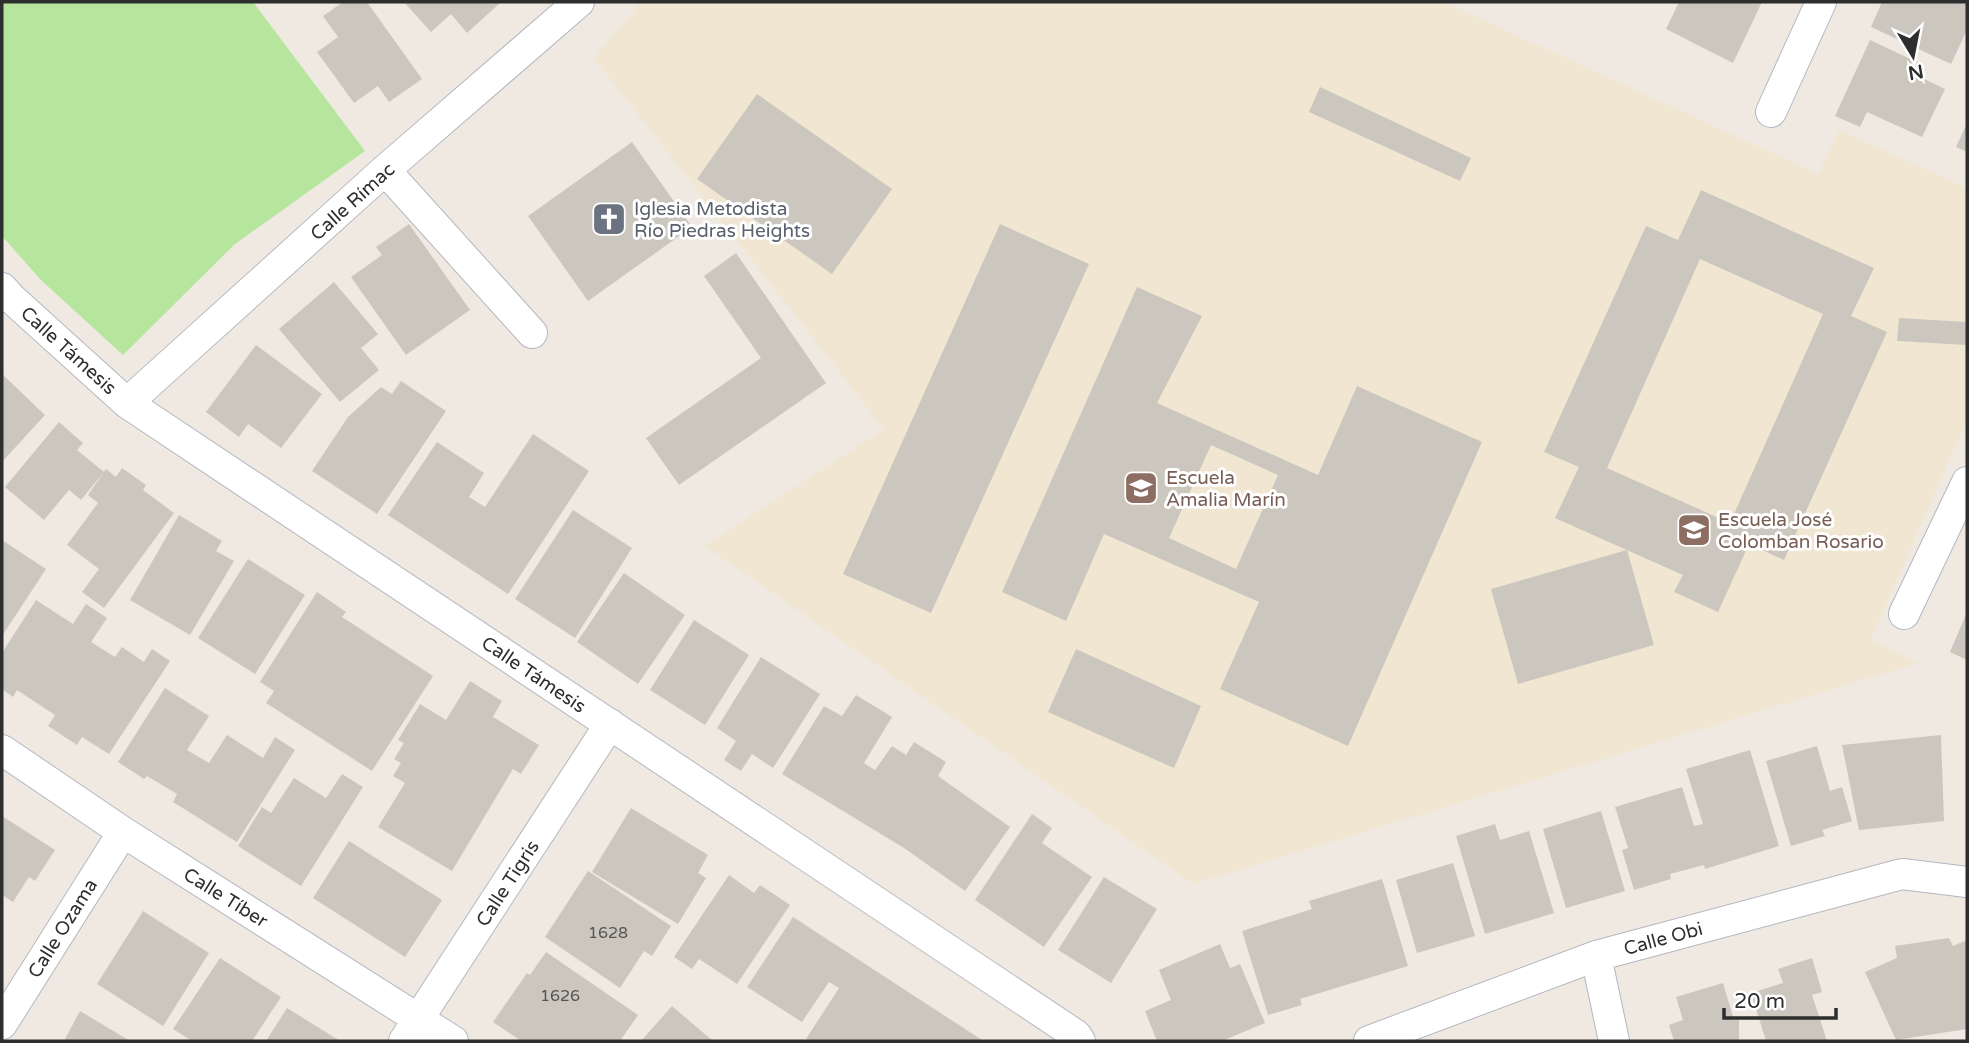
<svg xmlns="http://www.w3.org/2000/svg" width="1969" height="1043" font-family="'Varela Round',sans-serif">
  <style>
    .education { fill: #f0e6d1 }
    .green { fill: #b6e59e }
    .building { fill: #cbc7bf; fill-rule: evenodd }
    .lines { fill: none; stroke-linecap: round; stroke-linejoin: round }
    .street-casing { stroke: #b4b7c1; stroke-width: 32 }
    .street { stroke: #fff; stroke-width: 30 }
    .labels { text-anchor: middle; stroke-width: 6; stroke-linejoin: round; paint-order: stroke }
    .number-label { font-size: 16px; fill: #555452 }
    .street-label { font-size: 19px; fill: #2e2e2e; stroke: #fff }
    .worship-label { font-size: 19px; fill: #5b616d; stroke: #fff; text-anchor: start }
    .education-label { font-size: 19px; fill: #785e54; stroke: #fff; text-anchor: start }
  </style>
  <rect width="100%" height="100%" fill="#efe9e1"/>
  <path class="education" d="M 640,2 L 1444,2 L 1818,174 L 1839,130 L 1967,188 L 1967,420 L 1871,639 L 1918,663 L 1193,884 L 705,546 L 884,429 L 594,58 L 631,15 Z"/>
  <path class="green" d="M 2,2 L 253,2 L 365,151 L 235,244 L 123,355 L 41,280 L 2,236 Z"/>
  <path class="building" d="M 343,2 L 367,2 L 422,79 L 389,102 L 378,86 L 354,103 L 317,52 L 338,37 L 323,16 Z
    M 404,2 L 499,2 L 500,3 L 467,33 L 451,14 L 431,32 Z
    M 1679,2 L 1762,2 L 1733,63 L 1666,29 Z
    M 1882,2 L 1967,2 L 1967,30 L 1951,64 L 1871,27 Z
    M 1870,40 L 1921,64 L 1916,75 L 1945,89 L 1922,137 L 1867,112 L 1860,127 L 1835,116 Z
    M 1320,87 L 1471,158 L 1460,181 L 1309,112 Z
    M 757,94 L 892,189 L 832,274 L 697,179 Z
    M 1967,123 L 1967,152 L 1956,147 Z
    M 632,142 L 692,227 L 588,301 L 528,216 Z
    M 1701,190 L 1874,268 L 1851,316 L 1887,332 L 1784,560 L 1749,544 L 1718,612 L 1674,592 L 1683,575 L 1555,518 L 1579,467 L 1544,452 L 1646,226 L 1678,240 ZM 1700,259 L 1823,314 L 1730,523 L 1607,468 Z
    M 409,224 L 470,310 L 406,355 L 351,277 L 382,255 L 376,247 Z
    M 1000,224 L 1089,264 L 931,613 L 843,574 Z
    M 736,253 L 826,383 L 679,485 L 646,438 L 761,358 L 704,276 Z
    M 334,282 L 378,334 L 361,348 L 379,370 L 340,402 L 279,329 Z
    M 1137,287 L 1202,316 L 1157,403 L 1318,475 L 1357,386 L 1482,442 L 1348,746 L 1220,689 L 1259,602 L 1104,534 L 1066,621 L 1002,592 ZM 1211,445 L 1278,475 L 1236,569 L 1169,538 Z
    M 1899,318 L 1967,322 L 1967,345 L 1897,341 Z
    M 256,345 L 322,394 L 281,448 L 248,424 L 239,437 L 206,412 Z
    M 2,374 L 45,415 L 2,462 Z
    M 401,381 L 446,411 L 377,514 L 312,471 L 348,417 L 381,387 L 392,394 Z
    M 59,422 L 83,443 L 77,450 L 104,472 L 81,500 L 69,490 L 44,520 L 5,487 Z
    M 533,434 L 589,471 L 508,594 L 388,515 L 437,442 L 484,473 L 469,497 L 485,507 Z
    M 122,468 L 146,485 L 143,490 L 174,513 L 104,608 L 82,592 L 99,569 L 67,545 L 98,503 L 88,495 L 106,469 L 116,477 Z
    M 573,510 L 632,548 L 575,638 L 515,599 Z
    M 179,515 L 222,541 L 216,551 L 234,561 L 190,635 L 130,600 Z
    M 2,540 L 46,569 L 2,636 Z
    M 1627,550 L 1654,645 L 1518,684 L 1491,589 Z
    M 248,559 L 305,595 L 255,674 L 198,638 Z
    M 624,573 L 685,615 L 638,684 L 577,642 Z
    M 317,592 L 346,612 L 342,617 L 433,676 L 372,771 L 266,703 L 274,691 L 260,682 Z
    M 36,600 L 73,624 L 86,604 L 107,618 L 91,642 L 115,657 L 122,647 L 144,662 L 152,649 L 170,661 L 109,754 L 82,737 L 77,745 L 48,726 L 55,715 L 17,690 L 13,697 L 2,689 L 2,653 Z
    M 1967,612 L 1967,660 L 1950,652 Z
    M 694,620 L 749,655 L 705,725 L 650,690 Z
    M 1076,649 L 1201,706 L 1174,768 L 1048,712 Z
    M 761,657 L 820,694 L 773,768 L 752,754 L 741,771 L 724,760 L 736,741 L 717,728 Z
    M 470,681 L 502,701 L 493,717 L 539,745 L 521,774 L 513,769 L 452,871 L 378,827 L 405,783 L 393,776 L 401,763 L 394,759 L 404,743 L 398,740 L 420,704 L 446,720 Z
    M 165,688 L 209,716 L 187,750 L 209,763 L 227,735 L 263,758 L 275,737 L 295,750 L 237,842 L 173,802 L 177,794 L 147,776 L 144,779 L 118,762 Z
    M 856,695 L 892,717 L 864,763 L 875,770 L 892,746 L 906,755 L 914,742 L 946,762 L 938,776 L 1010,827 L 965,891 L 904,848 L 782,774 L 824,706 L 842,716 Z
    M 1941,735 L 1944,821 L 1859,830 L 1842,745 Z
    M 1817,746 L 1830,791 L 1842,787 L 1852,821 L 1822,830 L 1825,836 L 1791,846 L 1766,761 Z
    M 1750,750 L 1779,846 L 1705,869 L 1704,865 L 1670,874 L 1671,879 L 1634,890 L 1622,850 L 1628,848 L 1615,807 L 1682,787 L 1694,826 L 1703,824 L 1686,769 Z
    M 342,774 L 363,787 L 301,886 L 238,846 L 262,807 L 271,813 L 294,778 L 326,798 Z
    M 631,808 L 708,855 L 698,873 L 706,878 L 678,924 L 592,872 Z
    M 1601,811 L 1625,891 L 1566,908 L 1543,829 Z
    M 1032,814 L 1052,828 L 1042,843 L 1092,877 L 1044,947 L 975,900 Z
    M 2,816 L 55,850 L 35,881 L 29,877 L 13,902 L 2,895 Z
    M 1495,824 L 1500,840 L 1529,831 L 1554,913 L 1485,934 L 1456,836 Z
    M 349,841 L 442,900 L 405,957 L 313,898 Z
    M 1453,863 L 1475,936 L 1417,953 L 1396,880 Z
    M 588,871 L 671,926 L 652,956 L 644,951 L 620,988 L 545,937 Z
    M 729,875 L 754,893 L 760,885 L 790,905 L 737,984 L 699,959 L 692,969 L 674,957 Z
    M 1104,877 L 1157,909 L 1111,983 L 1058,950 Z
    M 1382,879 L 1408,966 L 1300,999 L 1302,1005 L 1268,1015 L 1242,931 L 1312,909 L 1309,901 Z
    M 143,911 L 209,953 L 163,1026 L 97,984 Z
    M 793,917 L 982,1040 L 981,1041 L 809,1041 L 806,1039 L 839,988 L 829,982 L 802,1022 L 747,987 Z
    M 1949,938 L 1953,946 L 1967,940 L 1967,1029 L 1896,1040 L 1865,972 L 1897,958 L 1895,946 Z
    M 1220,944 L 1230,968 L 1240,964 L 1265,1023 L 1222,1041 L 1157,1041 L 1145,1011 L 1171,1000 L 1159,970 Z
    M 546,952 L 638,1015 L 620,1041 L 521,1041 L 493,1022 L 527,973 L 530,975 Z
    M 220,958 L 281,997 L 252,1041 L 192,1041 L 173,1029 Z
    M 1812,958 L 1822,992 L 1812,995 L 1827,1041 L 1766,1041 L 1751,993 L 1783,983 L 1778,969 Z
    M 1723,983 L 1734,1020 L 1739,1020 L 1739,1041 L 1674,1041 L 1669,1025 L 1683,1020 L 1676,997 Z
    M 672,1006 L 713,1041 L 641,1041 Z
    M 287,1008 L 340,1041 L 266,1041 Z
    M 80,1011 L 130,1041 L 64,1041 Z"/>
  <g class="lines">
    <g class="street-casing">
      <path id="street" d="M 1771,112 L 1821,2
        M 385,170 L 532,333
        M 2,288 L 10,297 L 127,403 L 1076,1035 L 1080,1041
        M 127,403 L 385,170 L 579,2
        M 1904,614 L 1967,482
        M 2,750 L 123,832 L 453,1041
        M 1596,956 L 1614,1041
        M 2,1024 L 123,832
        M 404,1041 L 610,724
        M 1369,1041 L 1596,956 L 1902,874 L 1967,882"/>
    </g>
    <use href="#street" class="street"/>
  </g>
  <defs>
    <g id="church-square" transform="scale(1.75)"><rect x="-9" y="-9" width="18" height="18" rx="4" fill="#6b7280" stroke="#fff"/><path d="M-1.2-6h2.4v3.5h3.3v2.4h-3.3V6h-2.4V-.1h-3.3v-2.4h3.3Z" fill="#fff"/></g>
    <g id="school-square" transform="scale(1.75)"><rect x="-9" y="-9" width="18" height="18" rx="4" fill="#8d6e63" stroke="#fff"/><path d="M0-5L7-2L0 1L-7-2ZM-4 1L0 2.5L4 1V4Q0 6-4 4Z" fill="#fff"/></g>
  </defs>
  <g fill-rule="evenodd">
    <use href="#church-square" x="609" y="219"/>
    <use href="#school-square" x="1141" y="488"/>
    <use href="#school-square" x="1694" y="530"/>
  </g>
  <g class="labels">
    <g class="number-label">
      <text x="608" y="938">1628</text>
      <text x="560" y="1001">1626</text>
    </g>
    <g class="street-label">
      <text transform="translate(352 201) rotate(-42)" y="7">Calle Rímac</text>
      <text transform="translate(69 350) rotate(42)" y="7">Calle Támesis</text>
      <text transform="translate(534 674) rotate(34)" y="7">Calle Támesis</text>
      <text transform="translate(507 883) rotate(-57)" y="7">Calle Tigris</text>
      <text transform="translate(226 897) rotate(32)" y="7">Calle Tíber</text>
      <text transform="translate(62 928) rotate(-58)" y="7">Calle Ozama</text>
      <text transform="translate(1663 938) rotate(-15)" y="7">Calle Obi</text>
    </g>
    <g class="worship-label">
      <text x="634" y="215">Iglesia Metodista<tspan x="634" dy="22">Río Piedras Heights</tspan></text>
    </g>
    <g class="education-label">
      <text x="1166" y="484">Escuela<tspan x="1166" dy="22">Amalia Marín</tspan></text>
      <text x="1718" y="526">Escuela José<tspan x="1718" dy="22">Colomban Rosario</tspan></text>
    </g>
  </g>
  <rect width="1969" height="1043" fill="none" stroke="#2e2e2e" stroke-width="7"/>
  <g transform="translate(1913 56) rotate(170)" stroke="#ffffff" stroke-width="5" paint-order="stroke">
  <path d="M0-5L12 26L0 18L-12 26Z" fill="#2e2e2e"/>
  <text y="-10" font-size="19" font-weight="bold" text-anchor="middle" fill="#2e2e2e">N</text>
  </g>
  <path d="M1724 1008v10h112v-10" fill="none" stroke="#2e2e2e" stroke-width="3.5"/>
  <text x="1734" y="1008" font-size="21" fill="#2e2e2e" stroke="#ffffff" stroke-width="5" paint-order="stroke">20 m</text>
</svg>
